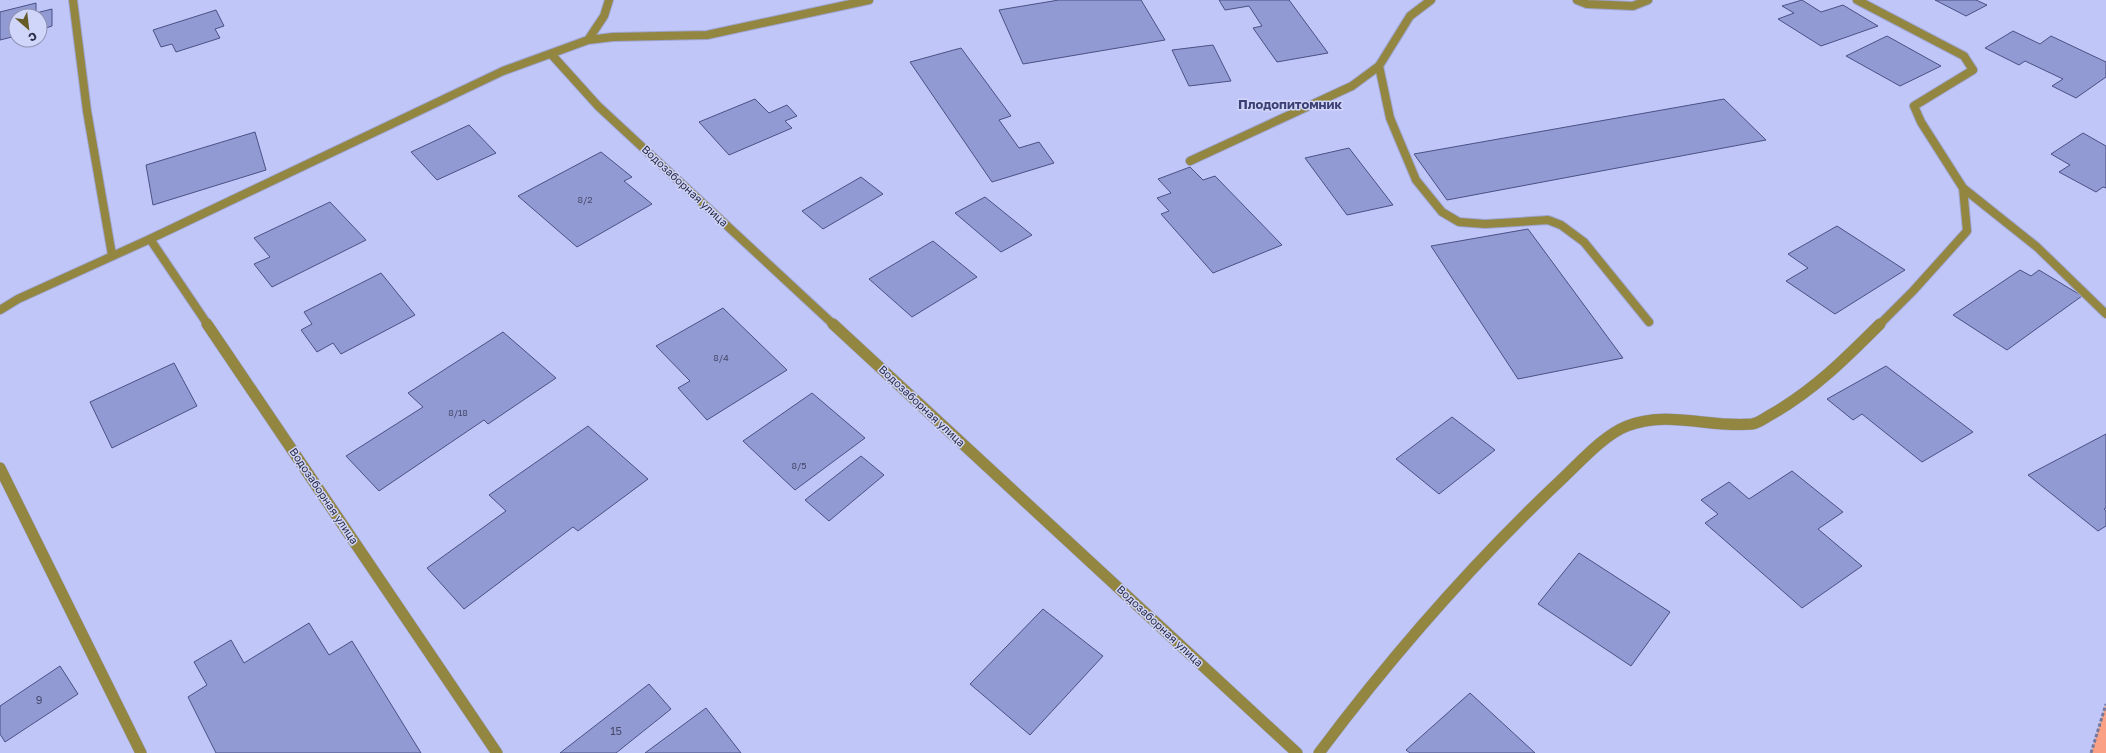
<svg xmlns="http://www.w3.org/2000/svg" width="2106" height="753" font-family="'Golos Text',sans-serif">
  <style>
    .green { fill: #faa185 }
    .building { fill: #929ad4; stroke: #4b5085 }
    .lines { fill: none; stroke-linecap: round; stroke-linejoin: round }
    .minor-far1-casing { stroke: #9fa5d1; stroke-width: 10 }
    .minor-casing { stroke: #9fa5d1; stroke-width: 12 }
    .path { stroke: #757a9e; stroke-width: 3; stroke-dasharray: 3.5 2; stroke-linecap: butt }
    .minor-far1 { stroke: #938641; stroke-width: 8 }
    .minor { stroke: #938641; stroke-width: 11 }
    .labels { text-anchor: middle; stroke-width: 3; stroke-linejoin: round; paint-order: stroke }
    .number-label { font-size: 9px; fill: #46496a }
    .street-label { font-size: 11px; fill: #2c2e46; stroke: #d0d5fa }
    .near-number-label { font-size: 11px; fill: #46496a }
    .quarter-label { font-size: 13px; font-weight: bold; fill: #3c4073; stroke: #d0d5fa }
  </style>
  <rect width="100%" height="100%" fill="#c0c7f8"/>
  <path class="green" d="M 2106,704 L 2106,753 L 2091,753 Z"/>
  <path class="building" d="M 1059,0 L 1141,0 L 1165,40 L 1023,64 L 999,10 Z
    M 1219,0 L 1289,0 L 1328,53 L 1277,62 L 1253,28 L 1262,26 L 1249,6 L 1225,10 Z
    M 1802,0 L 1821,12 L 1843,5 L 1878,26 L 1821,46 L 1778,19 L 1794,13 L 1782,6 Z
    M 1935,0 L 1976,0 L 1987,5 L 1966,16 Z
    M 36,3 L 36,13 L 52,9 L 52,26 L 40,30 L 40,16 L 16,16 L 16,36 L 0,40 L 0,12 Z
    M 216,10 L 224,26 L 215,29 L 220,38 L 176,52 L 172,44 L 161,47 L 153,30 Z
    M 2013,31 L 2040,44 L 2051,36 L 2106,62 L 2106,77 L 2076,98 L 2052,86 L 2063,79 L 2025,61 L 2019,65 L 1985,48 Z
    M 1887,36 L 1941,66 L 1900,86 L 1846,56 Z
    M 1213,45 L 1231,81 L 1189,86 L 1172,50 Z
    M 961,48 L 1011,116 L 999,120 L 1019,148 L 1039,142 L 1054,163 L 992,182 L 910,62 Z
    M 755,99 L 769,113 L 787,105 L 797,116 L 785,121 L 792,128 L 729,155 L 699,122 Z
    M 1724,99 L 1766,140 L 1447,200 L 1414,154 Z
    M 469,125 L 496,153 L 437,180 L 411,152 Z
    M 255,132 L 266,170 L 153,205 L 146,165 Z
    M 2083,133 L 2106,146 L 2106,188 L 2103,187 L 2096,192 L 2059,172 L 2070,165 L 2051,154 Z
    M 1349,148 L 1393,205 L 1347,215 L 1305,158 Z
    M 601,152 L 632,177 L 624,181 L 652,204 L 577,247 L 518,196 Z
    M 1190,167 L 1203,180 L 1215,176 L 1282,245 L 1213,273 L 1161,214 L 1169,211 L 1157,198 L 1171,193 L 1158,179 Z
    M 861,177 L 883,194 L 823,229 L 802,211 Z
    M 985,197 L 1032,235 L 1001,252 L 955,213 Z
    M 330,202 L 366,240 L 272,287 L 254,264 L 270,257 L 254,238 Z
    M 1837,226 L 1905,270 L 1835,314 L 1786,281 L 1808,268 L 1788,254 Z
    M 1528,229 L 1623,358 L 1518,379 L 1431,246 Z
    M 933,241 L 977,277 L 912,317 L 869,279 Z
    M 2020,270 L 2031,276 L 2039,270 L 2082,296 L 2007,350 L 1953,315 Z
    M 381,273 L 415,315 L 341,354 L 333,343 L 317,352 L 301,330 L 312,324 L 304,312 Z
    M 723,308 L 787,370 L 707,420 L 678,388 L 690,381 L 656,346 Z
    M 503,332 L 556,378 L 488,424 L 484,420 L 379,491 L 346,456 L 423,407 L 408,393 Z
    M 174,363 L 197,406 L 112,448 L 90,402 Z
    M 1886,366 L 1973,432 L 1922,462 L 1862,414 L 1853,420 L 1827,399 Z
    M 812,393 L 865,438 L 795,490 L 743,441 Z
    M 1452,417 L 1495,450 L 1439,494 L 1396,459 Z
    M 588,426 L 648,479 L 578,531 L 573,527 L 464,609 L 427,568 L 506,511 L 489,495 Z
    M 2106,434 L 2106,508 L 2104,509 L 2106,511 L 2106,526 L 2098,531 L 2028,475 Z
    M 861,456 L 884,475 L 829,521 L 805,500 Z
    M 1792,471 L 1843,512 L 1818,529 L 1862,566 L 1802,608 L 1705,523 L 1718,514 L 1701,500 L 1729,482 L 1749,499 Z
    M 1579,553 L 1670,612 L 1631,666 L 1538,604 Z
    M 1043,609 L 1103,656 L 1030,735 L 970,684 Z
    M 309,623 L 329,655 L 352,641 L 421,753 L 216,753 L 188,697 L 207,685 L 194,662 L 231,640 L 244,663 Z
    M 60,666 L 78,694 L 5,742 L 0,734 L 0,706 Z
    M 649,684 L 671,709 L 616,753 L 560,753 Z
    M 1470,693 L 1535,753 L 1410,753 L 1406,750 Z
    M 706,708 L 741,753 L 645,753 Z"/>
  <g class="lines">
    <g class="minor-far1-casing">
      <path id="minor-far1" d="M 73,0 L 87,111 L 112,255
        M 1577,0 L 1587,4 L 1633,6 L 1648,0
        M 1857,0 L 1964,56 L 1973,70 L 1914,106 L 1921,122 L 1963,188 L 1967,231 L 1913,291 L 1879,325
        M 588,40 L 604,16 L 609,0
        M 552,55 L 598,106 L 834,325
        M 1379,66 L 1390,118 L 1416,180 L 1442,212 L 1459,222 L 1485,224 L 1548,220 L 1561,225 L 1584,242 L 1649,322
        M 1190,161 L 1352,86 L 1379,66 L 1410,16 L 1431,0
        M 1963,188 L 2037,247 L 2106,314
        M 150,239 L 208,325
        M 0,310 L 18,299 L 150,239 L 503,71 L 588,40 L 613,37 L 707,35 L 869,0"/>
    </g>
    <g class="minor-casing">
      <path id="minor" d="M 207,324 L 497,753
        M 833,324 L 1297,753
        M 0,468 L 141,753
        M 1319,753 C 1391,657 1476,560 1563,478 C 1581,461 1604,435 1627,426 C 1668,410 1710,428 1752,424 C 1759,423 1766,417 1772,414 C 1814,390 1846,358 1880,324"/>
    </g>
    <path class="path" d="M 2091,753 L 2106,704"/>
    <use href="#minor-far1" class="minor-far1"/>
    <use href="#minor" class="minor"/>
  </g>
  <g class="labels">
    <g class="number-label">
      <text x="585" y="203">8/2</text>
      <text x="721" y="361">8/4</text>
      <text x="458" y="416">8/18</text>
      <text x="799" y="469">8/5</text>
    </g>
    <g class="street-label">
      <text transform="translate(685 186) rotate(43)" y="4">Водозаборная улица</text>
      <text transform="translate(922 406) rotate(43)" y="4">Водозаборная улица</text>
      <text transform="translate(324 496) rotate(56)" y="4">Водозаборная улица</text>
      <text transform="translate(1160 626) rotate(43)" y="4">Водозаборная улица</text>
    </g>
    <g class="near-number-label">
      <text x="39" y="704">9</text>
      <text x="616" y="735">15</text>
    </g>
    <g class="quarter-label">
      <text x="1290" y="109">Плодопитомник</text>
    </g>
  </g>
  <g transform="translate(28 28) rotate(152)"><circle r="19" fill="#d0d5fa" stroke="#8e92b2"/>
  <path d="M0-3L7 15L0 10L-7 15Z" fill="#655b27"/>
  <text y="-6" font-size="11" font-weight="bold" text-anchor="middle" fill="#2c2e46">С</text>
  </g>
</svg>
